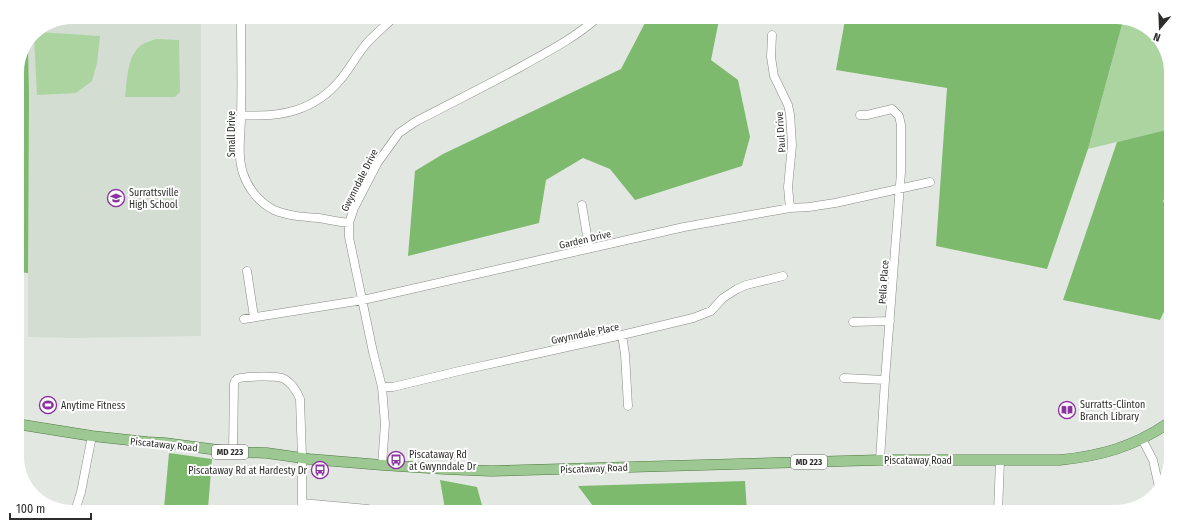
<svg xmlns="http://www.w3.org/2000/svg" width="1188" height="529" font-family="'Fira Sans Condensed',sans-serif">
  <style>
    .built { fill: #d3ddd1 }
    .green { fill: #abd4a1 }
    .forest { fill: #7dba6e }
    .lines { fill: none; stroke-linecap: round; stroke-linejoin: round }
    .minor-casing { stroke: #868b85; stroke-width: 9 }
    .major-casing { stroke: #4d7a40; stroke-width: 11 }
    .minor { stroke: #fff; stroke-width: 8 }
    .major { stroke: #9ec893; stroke-width: 10 }
    .labels { text-anchor: middle; stroke-width: 4; stroke-linejoin: round; paint-order: stroke }
    .shield { fill: #fff; stroke: #6c6d6b; stroke-width: 1 }
    .shield-label { font-size: 9px; font-weight: bold; fill: #2d2e2c }
    .street-label { font-size: 10px; fill: #2d2e2c; stroke: #fff }
    .poi-label { font-size: 10px; fill: #2d2e2c; stroke: #fff; text-anchor: start }
  </style>
  <rect width="100%" height="100%" fill="#e2e7e1"/>
  <path class="built" d="M 72,17 L 201,18 L 201,336 L 73,338 L 28,337 L 28,45 L 33,33 Z"/>
  <path class="green" d="M 118,17 L 192,17 L 192,23 L 118,23 Z
    M 1123,21 L 1137,21 L 1162,41 L 1171,69 L 1170,129 L 1088,149 Z
    M 38,32 L 100,36 L 97,63 L 92,81 L 76,93 L 37,95 L 34,36 Z
    M 156,39 L 179,40 L 180,92 L 175,97 L 125,97 C 127,82 127,58 139,47 C 143,43 151,41 156,39 Z"/>
  <path class="forest" d="M 647,19 L 719,20 L 711,60 L 738,80 L 750,137 L 742,166 L 635,200 L 610,169 L 583,158 L 546,180 L 539,223 L 408,256 L 415,171 L 443,154 L 621,69 Z
    M 845,20 L 1123,21 L 1088,149 L 1047,269 L 936,246 L 947,88 L 836,70 Z
    M 28,45 L 29,96 L 28,273 L 17,272 L 17,69 Z
    M 1170,129 L 1170,190 L 1163,201 L 1169,208 L 1169,301 L 1160,320 L 1063,300 L 1117,142 Z
    M 169,453 L 212,459 L 208,508 L 164,508 Z
    M 440,480 L 477,487 L 483,509 L 445,509 Z
    M 745,481 L 747,511 L 596,510 L 578,486 Z"/>
  <g class="lines">
    <g class="minor-casing">
      <path id="minor" d="M 241,18 C 241,50 242,83 241,116 C 241,135 237,155 243,173 C 248,189 260,203 274,210 C 288,216 304,217 319,218 C 329,220 339,222 349,223
        M 772,35 L 771,57 L 774,76 L 788,105 L 790,114 L 792,145 L 788,187 L 790,208
        M 241,115 C 280,118 315,111 341,79 C 350,68 357,55 366,44 C 374,35 384,27 393,18
        M 860,115 L 867,115 L 892,109 L 899,116 L 901,125 L 901,172 L 885,380 L 880,460
        M 582,205 L 589,248
        M 247,271 L 254,317
        M 244,319 L 363,300 L 684,227 L 790,208 L 809,207 L 835,203 L 930,182
        M 853,322 L 890,321
        M 622,335 L 625,354 L 628,406
        M 844,378 L 885,380
        M 382,387 L 393,387 L 459,371 L 622,335 L 693,318 L 711,311 L 723,298 L 737,289 L 746,285 L 783,276
        M 1142,439 L 1153,460 L 1159,487
        M 233,452 L 234,384 C 235,382 235,380 237,379 C 242,376 276,376 282,378 C 290,381 297,391 300,399 L 302,457 L 302,509
        M 382,465 L 385,424 L 382,387 L 373,352 L 349,237 L 349,223 L 354,208 L 378,162 L 399,133 L 415,122 C 451,103 488,85 524,65 C 549,51 574,38 596,19
        M 302,503 L 368,509
        M 76,508 L 81,492 L 92,436
        M 998,512 L 1000,461"/>
    </g>
    <g class="major-casing">
      <path id="major" d="M 17,424 L 92,436 L 147,442 L 165,443 L 233,452 L 267,453 L 309,459 L 382,465 L 444,469 L 491,471 L 880,460 L 1060,460 C 1100,456 1133,447 1167,424"/>
    </g>
    <use href="#minor" class="minor"/>
    <use href="#major" class="major"/>
  </g>
  <defs>
    <g id="school-ring" transform="scale(0.9)"><circle r="9.5" fill="#fff" stroke="#8a329f" stroke-width="1.5"/><path d="M0-5L7-2L0 1L-7-2ZM-4 1L0 2.5L4 1V4Q0 6-4 4Z" fill="#8a329f"/></g>
    <g id="stadium-ring" transform="scale(0.9)"><circle r="9.5" fill="#fff" stroke="#8a329f" stroke-width="1.5"/><path d="M0-5a6.5 5 0 1 0 0 10a6.5 5 0 1 0 0-10ZM-3.5-1.8h7v3.6h-7Z" fill="#8a329f"/></g>
    <g id="library-ring" transform="scale(0.9)"><circle r="9.5" fill="#fff" stroke="#8a329f" stroke-width="1.5"/><path d="M-6-4Q-3-5.5-.7-3.5V5Q-3 3-6 4ZM6-4Q3-5.5 .7-3.5V5Q3 3 6 4Z" fill="#8a329f"/></g>
    <g id="bus-ring" transform="scale(0.9)"><circle r="9.5" fill="#fff" stroke="#8a329f" stroke-width="1.5"/><path d="M-5-6H5V4H4V6H2V4H-2V6H-4V4H-5ZM-3.5-4V0h7V-4ZM-3.5 1.2v1.5H-2V1.2ZM2 1.2v1.5H3.5V1.2Z" fill="#8a329f"/></g>
  </defs>
  <g fill-rule="evenodd">
    <use href="#school-ring" x="116" y="198"/>
    <use href="#stadium-ring" x="48" y="405"/>
    <use href="#library-ring" x="1067" y="410"/>
    <use href="#bus-ring" x="396" y="460"/>
    <use href="#bus-ring" x="320" y="470"/>
  </g>
  <g class="labels">
    <g class="shield">
      <rect x="212" y="445" width="36" height="14" rx="3"/>
      <rect x="791" y="455" width="36" height="14" rx="3"/>
    </g>
    <g class="shield-label">
      <text x="230" y="455">MD 223</text>
      <text x="809" y="465">MD 223</text>
    </g>
    <g class="street-label">
      <text transform="translate(780 132) rotate(-94)" y="4">Paul Drive</text>
      <text transform="translate(231 134) rotate(-90)" y="4">Small Drive</text>
      <text transform="translate(359 180) rotate(-63)" y="4">Gwynndale Drive</text>
      <text transform="translate(585 239) rotate(-13)" y="4">Garden Drive</text>
      <text transform="translate(883 282) rotate(-86)" y="4">Pella Place</text>
      <text transform="translate(585 333) rotate(-12)" y="4">Gwynndale Place</text>
      <text transform="translate(164 444) rotate(6)" y="4">Piscataway Road</text>
      <text x="918" y="464">Piscataway Road</text>
      <text transform="translate(594 468) rotate(-2)" y="4">Piscataway Road</text>
    </g>
    <g class="poi-label">
      <text x="129" y="196">Surrattsville<tspan x="129" dy="12">High School</tspan></text>
      <text x="1080" y="408">Surratts-Clinton<tspan x="1080" dy="12">Branch Library</tspan></text>
      <text x="61" y="409">Anytime Fitness</text>
      <text x="409" y="458">Piscataway Rd<tspan x="409" dy="12">at Gwynndale Dr</tspan></text>
      <text x="307" y="474" text-anchor="end">Piscataway Rd at Hardesty Dr</text>
    </g>
  </g>
  <path d="M0 0H1188V529H0ZM72 24H1116A48 48 0 0 1 1164 72V457A48 48 0 0 1 1116 505H72A48 48 0 0 1 24 457V72A48 48 0 0 1 72 24Z" fill="#fff" fill-rule="evenodd"/>
  <g transform="translate(1160 28) rotate(199)" stroke="#ffffff" stroke-width="3" paint-order="stroke">
  <path d="M0-3L7 15L0 10L-7 15Z" fill="#2d2e2c"/>
  <text y="-6" font-size="11" font-weight="bold" text-anchor="middle" fill="#2d2e2c">N</text>
  </g>
  <path d="M10 513v6h81v-6" fill="none" stroke="#2d2e2c" stroke-width="2"/>
  <text x="16" y="513" font-size="12" fill="#2d2e2c" stroke="#ffffff" stroke-width="3" paint-order="stroke">100 m</text>
</svg>
